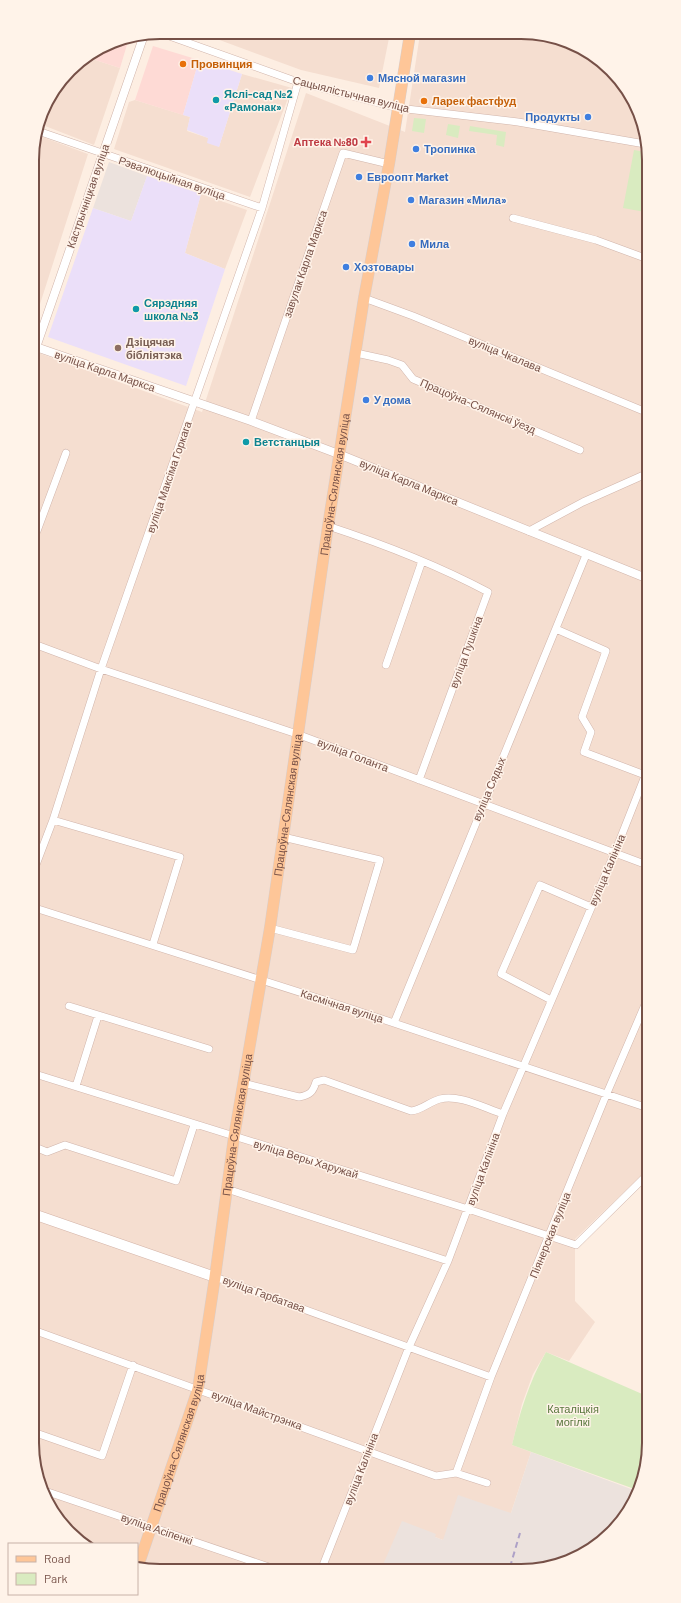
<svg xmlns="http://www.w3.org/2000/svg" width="681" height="1603" font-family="Barlow,sans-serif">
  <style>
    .residential { fill: #f5ded0 }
    .commercial { fill: #fedad5 }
    .industrial { fill: #ece2dd }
    .education { fill: #ebdff9 }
    .green { fill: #d9ebc0 }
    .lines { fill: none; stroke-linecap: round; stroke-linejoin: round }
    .minor-casing { stroke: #d1b5ab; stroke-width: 8 }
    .tertiary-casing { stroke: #d1b5ab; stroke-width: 9 }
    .secondary-casing { stroke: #d4b4a8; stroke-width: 11 }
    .primary-casing { stroke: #d9cecb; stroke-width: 12 }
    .minor { stroke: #fff; stroke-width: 7 }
    .tertiary { stroke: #fff; stroke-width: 8 }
    .secondary { stroke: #fff; stroke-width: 10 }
    .primary { stroke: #fec698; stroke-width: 11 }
    .rail { stroke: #aea1c7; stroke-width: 2; stroke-dasharray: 6 4; stroke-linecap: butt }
    .food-dot { fill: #e8710a; stroke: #fff3e9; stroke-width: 1.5 }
    .shop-dot { fill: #3f7fe0; stroke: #fff3e9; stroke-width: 1.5 }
    .culture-dot { fill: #0f9aa8; stroke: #fff3e9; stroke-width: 1.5 }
    .health-dot { fill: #e0444e; stroke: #fff3e9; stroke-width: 1.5 }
    .education-dot { fill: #8d6e63; stroke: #fff3e9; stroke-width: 1.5 }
    .labels { text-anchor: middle; stroke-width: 3; stroke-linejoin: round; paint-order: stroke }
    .food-label { font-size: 11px; font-weight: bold; fill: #c56008; stroke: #fff3e9; text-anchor: start }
    .shop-label { font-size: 11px; font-weight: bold; fill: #366cbe; stroke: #fff3e9; text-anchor: start }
    .culture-label { font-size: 11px; font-weight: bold; fill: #0d838f; stroke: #fff3e9; text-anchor: start }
    .street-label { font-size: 11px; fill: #765047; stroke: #fff3e9 }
    .health-label { font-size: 11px; font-weight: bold; fill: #be3a42; stroke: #fff3e9; text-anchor: end }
    .education-label { font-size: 11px; font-weight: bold; fill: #785e54; stroke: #fff3e9; text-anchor: start }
    .park-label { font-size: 11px; fill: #58763c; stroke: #fff3e9 }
    .rim { fill: none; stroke: #765047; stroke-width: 2 }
  </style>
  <rect width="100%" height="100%" fill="#fdeee2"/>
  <path class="residential" d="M 198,32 L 390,33 L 379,88 L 301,70 Z
    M 420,34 L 546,34 L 578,45 L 611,69 L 645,127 L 648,1169 L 575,1239 L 575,1301 L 595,1322 L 569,1361 L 546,1352 L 533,1374 L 522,1404 L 512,1445 L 531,1452 L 511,1513 L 443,1540 L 406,1526 L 392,1567 L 137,1569 L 137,1544 L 85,1544 L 75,1539 L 49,1507 L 36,1476 L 33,351 L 202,412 L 306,93 L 405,132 Z
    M 86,57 L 120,68 L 94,145 L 40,124 L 45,103 L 67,75 L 71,76 L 76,63 Z
    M 242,74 L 292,88 L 250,197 L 114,149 L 129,102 L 135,100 L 190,117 L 187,131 L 208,138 L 219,147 Z
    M 37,135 L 88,154 L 33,326 L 32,151 Z
    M 201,194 L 247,210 L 225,269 L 185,253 Z"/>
  <path class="commercial" d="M 129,38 L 120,68 L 86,57 L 111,42 Z
    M 153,46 L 199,60 L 183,115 L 135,100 Z"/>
  <path class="industrial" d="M 109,162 L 147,176 L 131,221 L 93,208 Z
    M 531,1452 L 639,1492 L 622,1521 L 592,1550 L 554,1567 L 382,1567 L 402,1521 L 436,1534 L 435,1537 L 443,1540 L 458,1495 L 511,1513 Z"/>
  <path class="education" d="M 199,60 L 242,74 L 219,147 L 207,143 L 208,138 L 187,130 L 190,117 L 183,115 Z
    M 147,176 L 201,194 L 185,253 L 225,269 L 186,386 L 48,337 L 93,208 L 131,221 Z"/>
  <path class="green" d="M 414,118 L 426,119 L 424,133 L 412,131 Z
    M 448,124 L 460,126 L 458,138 L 446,135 Z
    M 470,126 L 506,132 L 504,147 L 496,145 L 497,135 L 469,131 Z
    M 634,150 L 645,152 L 645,212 L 623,208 Z
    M 546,1352 L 649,1397 L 649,1452 L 640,1491 L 512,1445 C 520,1412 529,1382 546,1352 Z"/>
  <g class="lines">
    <g class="minor-casing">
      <path id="minor" d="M 158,32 L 298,82 L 398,108 L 518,122 L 645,144
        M 38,131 L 262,208
        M 513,218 L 596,240 L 645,258
        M 364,298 L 413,316 L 646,412
        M 356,353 L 388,360 L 402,365 L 413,379 L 580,450
        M 251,421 L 343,153 L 389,164
        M 328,526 C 383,544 437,565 488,592 L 419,780
        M 33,530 L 37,531 L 66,453
        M 529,531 L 583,502 L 646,474
        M 33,540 L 37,531
        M 556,629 L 606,651 L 582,717 L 591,732 L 584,752 L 645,775
        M 34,644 L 101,669 L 297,734 L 647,865
        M 386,665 L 422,561
        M 53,820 L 180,857 L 153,944
        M 34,870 L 53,820 L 101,669 L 262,208 L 298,82
        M 35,908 L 343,1006 L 648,1108
        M 270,928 L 353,950 L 380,860 L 283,837
        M 551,1000 L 501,974 L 540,885 L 591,907
        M 69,1006 L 209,1049
        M 394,1023 L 586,555
        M 35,1074 L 468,1209 L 576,1245 L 648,1174
        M 243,1083 L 299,1097 C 310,1095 313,1092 316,1082 L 324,1080 L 411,1111 C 422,1110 429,1102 440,1099 C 459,1094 484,1108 503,1114
        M 76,1086 L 98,1016
        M 35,1147 L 47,1152 L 65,1145 L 176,1181 L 194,1125
        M 227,1189 L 448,1261
        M 215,1277 L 491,1377
        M 36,1331 L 436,1476 L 456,1473 L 487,1483
        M 36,1433 L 102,1456 L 133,1365
        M 456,1473 L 491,1377 L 607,1093 L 647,1000
        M 42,1490 L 272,1568
        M 322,1568 L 409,1347 L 448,1261 L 503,1114 L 615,852 L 647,771"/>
    </g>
    <g class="tertiary-casing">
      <path id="tertiary" d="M 33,346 L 251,421 L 341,455 L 646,578
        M 33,356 L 144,35"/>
    </g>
    <g class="secondary-casing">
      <path id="secondary" d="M 36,1215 L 215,1277"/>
    </g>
    <g class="primary-casing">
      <g id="primary">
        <path id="s1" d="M 137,1569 L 198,1389 L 215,1277 L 234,1137 L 270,928 L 328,526 L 364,298 L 389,164 L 410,34"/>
      </g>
    </g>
    <use href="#minor" class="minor"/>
    <use href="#tertiary" class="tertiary"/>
    <use href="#secondary" class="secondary"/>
    <use href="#primary" class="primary"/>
    <path class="rail" d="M 510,1567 L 520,1533"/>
  </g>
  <g class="food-dot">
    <circle cx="183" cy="64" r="4"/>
    <circle cx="424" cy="101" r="4"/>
  </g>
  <g class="shop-dot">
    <circle cx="370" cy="78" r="4"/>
    <circle cx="588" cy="117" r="4"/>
    <circle cx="416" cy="149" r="4"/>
    <circle cx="359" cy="177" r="4"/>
    <circle cx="411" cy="200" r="4"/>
    <circle cx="412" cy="244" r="4"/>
    <circle cx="346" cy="267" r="4"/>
    <circle cx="366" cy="400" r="4"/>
  </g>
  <g class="culture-dot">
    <circle cx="216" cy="100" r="4"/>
    <circle cx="136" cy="309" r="4"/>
    <circle cx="246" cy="442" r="4"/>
  </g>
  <path class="health-dot" d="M364 136h4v4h4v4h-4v4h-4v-4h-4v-4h4z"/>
  <circle class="education-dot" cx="118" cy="348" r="4"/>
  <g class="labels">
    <g class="food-label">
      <text x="191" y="68">Провинция</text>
      <text x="432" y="105">Ларек фастфуд</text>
    </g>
    <g class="shop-label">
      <text x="378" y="82">Мясной магазин</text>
      <text x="580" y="121" text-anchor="end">Продукты</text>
      <text x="424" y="153">Тропинка</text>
      <text x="367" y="181">Евроопт Market</text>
      <text x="419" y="204">Магазин «Мила»</text>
      <text x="420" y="248">Мила</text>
      <text x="354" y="271">Хозтовары</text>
      <text x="374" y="404">У дома</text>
    </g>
    <g class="culture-label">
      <text x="224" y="98">Яслі-сад №2<tspan x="224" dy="13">«Рамонак»</tspan></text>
      <text x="144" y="307">Сярэдняя<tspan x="144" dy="13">школа №3</tspan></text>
      <text x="254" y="446">Ветстанцыя</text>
    </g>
    <g class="street-label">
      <text transform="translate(351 94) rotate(14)" y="4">Сацыялістычная вуліца</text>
      <text transform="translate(172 178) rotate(19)" y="4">Рэвалюцыйная вуліца</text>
      <text transform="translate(88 196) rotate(-71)" y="4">Кастрычніцкая вуліца</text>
      <text transform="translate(305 264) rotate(-71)" y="4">завулак Карла Маркса</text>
      <text transform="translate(505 354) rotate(22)" y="4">вуліца Чкалава</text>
      <text transform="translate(105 371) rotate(19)" y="4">вуліца Карла Маркса</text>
      <text transform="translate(478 406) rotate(23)" y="4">Працоўна-Сялянскі ўезд</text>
      <text transform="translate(169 477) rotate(-71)" y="4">вуліца Максіма Горкага</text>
      <text transform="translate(409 482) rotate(22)" y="4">вуліца Карла Маркса</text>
      <text dy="4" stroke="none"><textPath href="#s1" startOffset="1105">Працоўна-Сялянская вуліца</textPath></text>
      <text transform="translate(466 652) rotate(-70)" y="4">вуліца Пушкіна</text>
      <text transform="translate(353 755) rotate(21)" y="4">вуліца Голанта</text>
      <text transform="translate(489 789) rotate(-67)" y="4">вуліца Сядых</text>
      <text dy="4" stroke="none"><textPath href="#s1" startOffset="781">Працоўна-Сялянская вуліца</textPath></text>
      <text transform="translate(607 870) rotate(-67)" y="4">вуліца Калініна</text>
      <text transform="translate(342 1006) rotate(18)" y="4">Касмічная вуліца</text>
      <text dy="4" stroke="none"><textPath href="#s1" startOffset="457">Працоўна-Сялянская вуліца</textPath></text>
      <text transform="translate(306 1159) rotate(17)" y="4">вуліца Веры Харужай</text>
      <text transform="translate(483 1169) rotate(-70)" y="4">вуліца Калініна</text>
      <text transform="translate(550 1235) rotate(-68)" y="4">Піянерская вуліца</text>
      <text transform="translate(264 1294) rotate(20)" y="4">вуліца Гарбатава</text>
      <text transform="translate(257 1410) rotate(20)" y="4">вуліца Майстрэнка</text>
      <text dy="4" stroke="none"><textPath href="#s1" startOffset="133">Працоўна-Сялянская вуліца</textPath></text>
      <text transform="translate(361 1469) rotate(-69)" y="4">вуліца Калініна</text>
      <text transform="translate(157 1529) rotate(19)" y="4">вуліца Асіпенкі</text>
    </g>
    <g class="health-label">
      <text x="358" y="146">Аптека №80</text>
    </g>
    <g class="education-label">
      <text x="126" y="346">Дзіцячая<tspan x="126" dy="13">бібліятэка</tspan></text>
    </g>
    <g class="park-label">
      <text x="573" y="1413">Каталіцкія<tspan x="573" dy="13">могілкі</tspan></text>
    </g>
  </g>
  <path d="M0 0H681V1603H0ZM160 39H521A121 121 0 0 1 642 160V1443A121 121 0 0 1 521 1564H160A121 121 0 0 1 39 1443V160A121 121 0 0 1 160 39Z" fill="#fff3e9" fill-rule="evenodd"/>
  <path class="rim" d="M160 39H521A121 121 0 0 1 642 160V1443A121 121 0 0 1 521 1564H160A121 121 0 0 1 39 1443V160A121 121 0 0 1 160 39Z"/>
  <rect x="8" y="1543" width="130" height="52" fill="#fff3e9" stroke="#c8b2a8"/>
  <rect x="16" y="1556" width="20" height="6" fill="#fec698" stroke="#c8b2a8"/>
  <text x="44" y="1563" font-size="12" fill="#765047">Road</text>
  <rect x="16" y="1573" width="20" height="12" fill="#d9ebc0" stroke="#c8b2a8"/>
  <text x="44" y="1583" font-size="12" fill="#765047">Park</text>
</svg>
